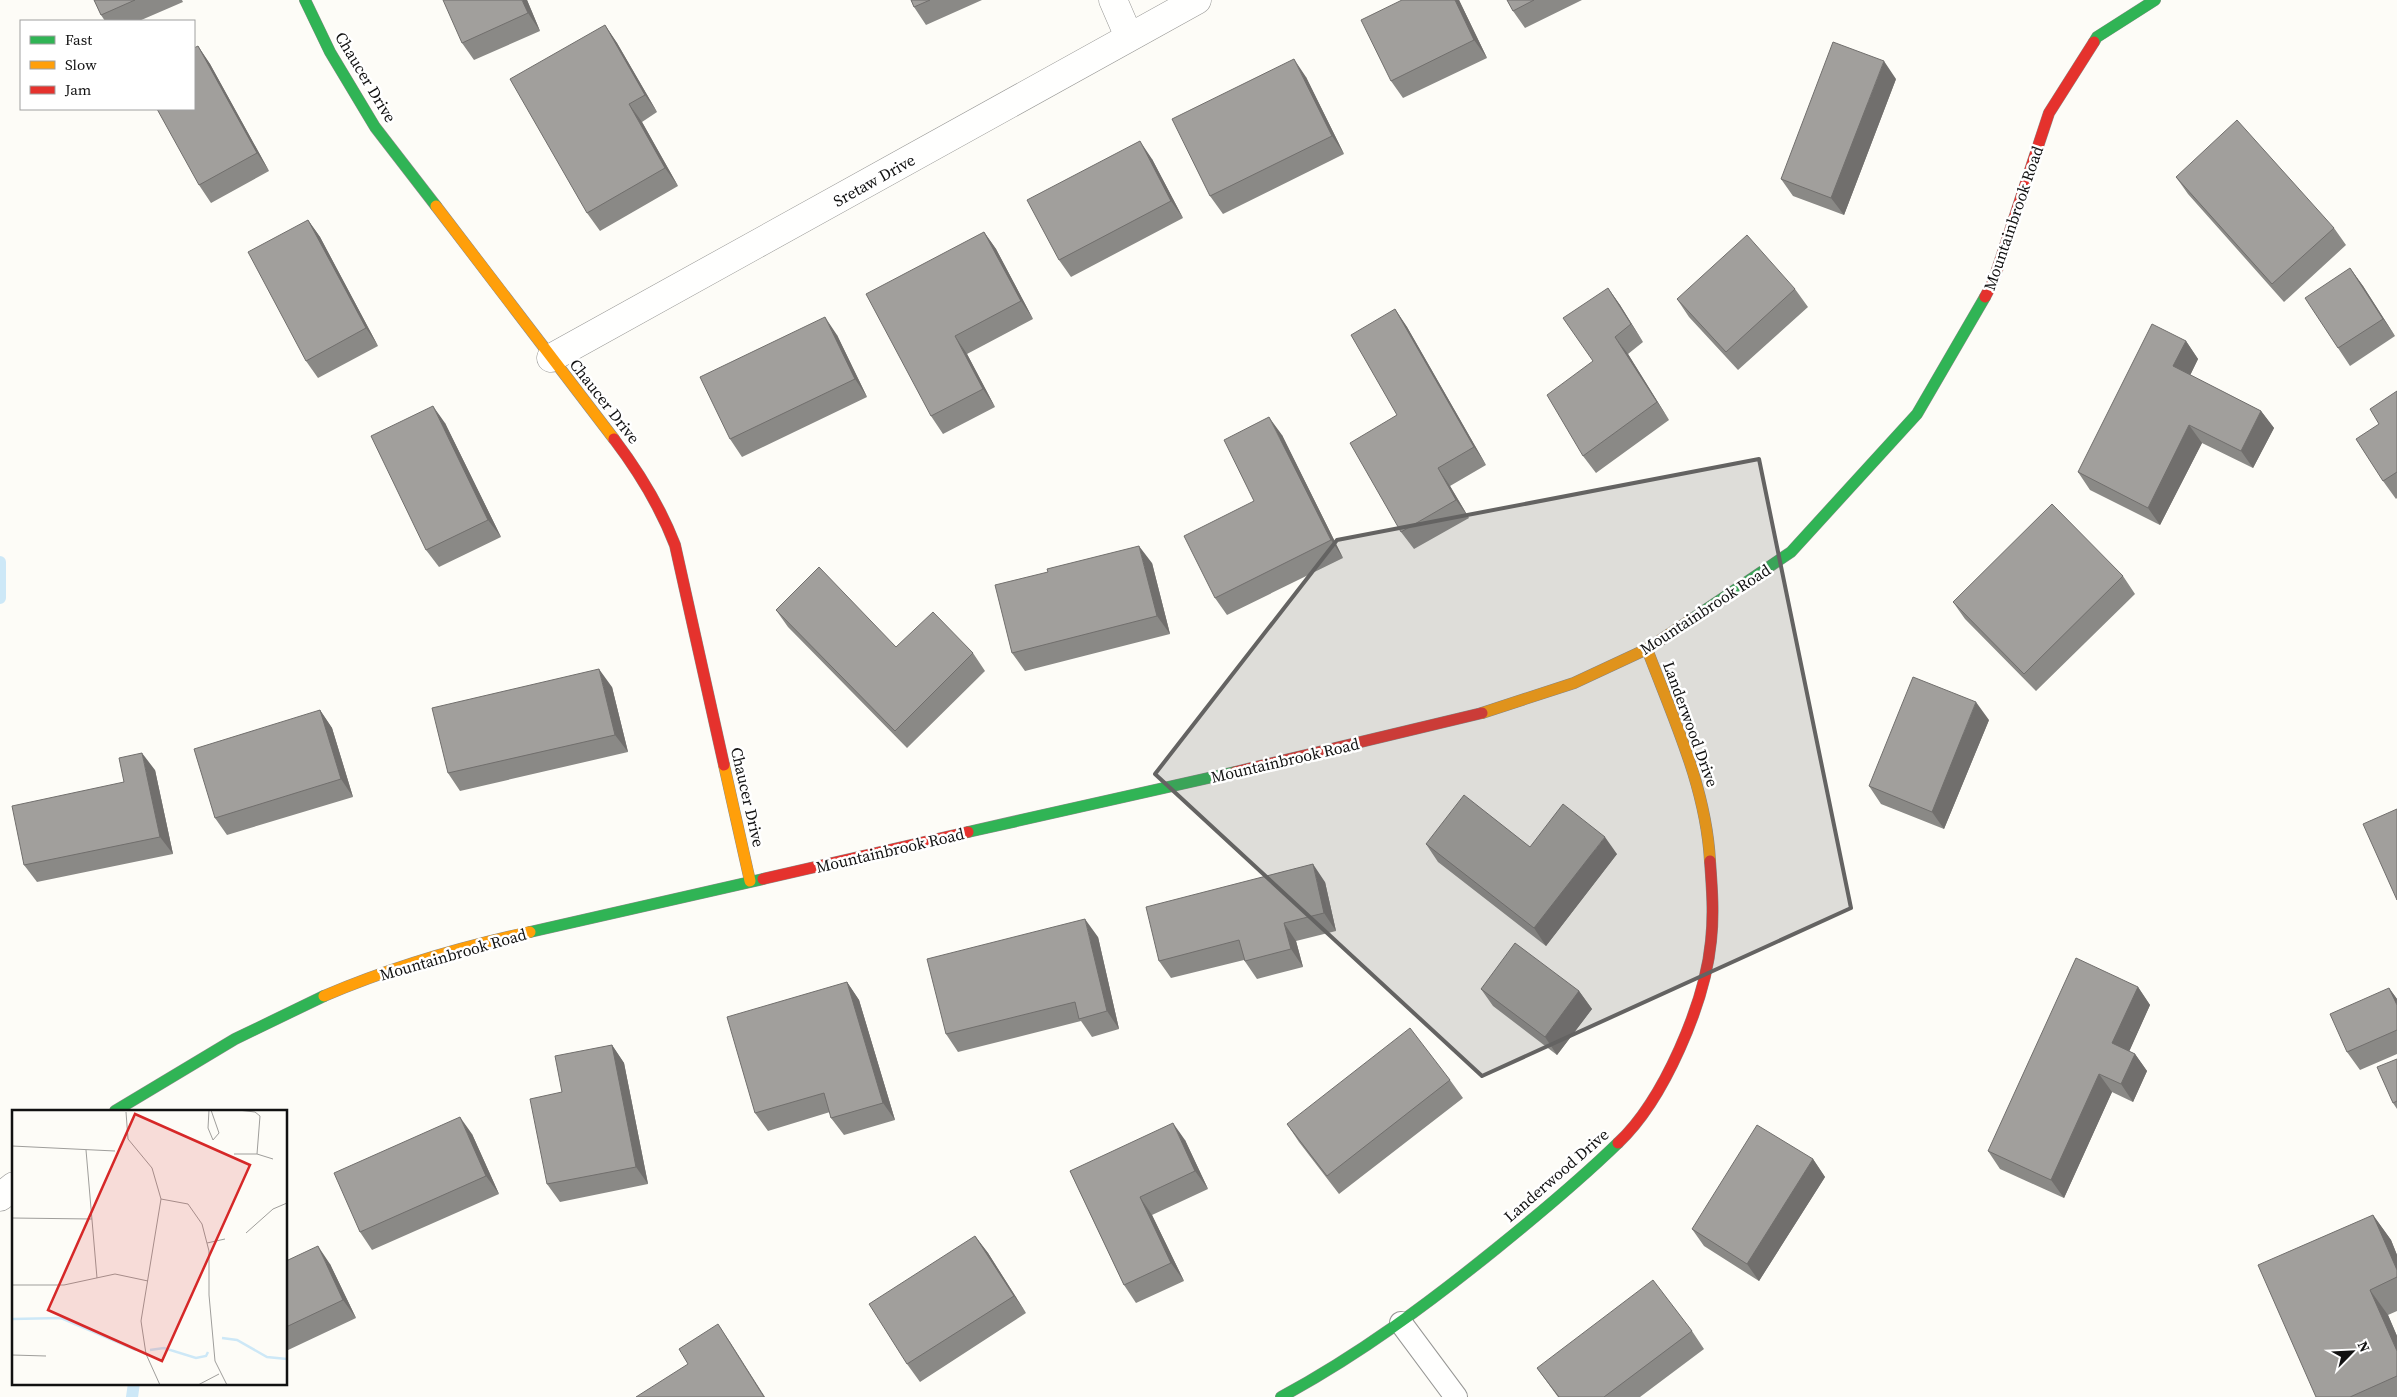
<svg xmlns="http://www.w3.org/2000/svg" width="2397" height="1397" font-family="'Source Serif 4',serif">
  <style>
    .lines { fill: none; stroke-linecap: round; stroke-linejoin: round }
    .stream { stroke: #cde8f7; stroke-width: 12 }
    .lane-casing { stroke: #979795; stroke-width: 24 }
    .street-casing { stroke: #979795; stroke-width: 29 }
    .fast-casing { stroke: #8e8d8b; stroke-width: 12 }
    .slow-casing { stroke: #8e8d8b; stroke-width: 12 }
    .jam-casing { stroke: #8e8d8b; stroke-width: 12 }
    .lane { stroke: #fffffe; stroke-width: 22 }
    .street { stroke: #fffffe; stroke-width: 28 }
    .fast { stroke: #30b455; stroke-width: 11 }
    .slow { stroke: #ff9f0a; stroke-width: 11 }
    .jam { stroke: #e5322d; stroke-width: 11 }
    .wall { fill: #8a8986 }
    .shaded-wall { fill: #716f6d }
    .building { fill: #a19f9c; stroke: #716f6d }
    .marked { fill: #646362; fill-opacity: 0.2; stroke: #646362; stroke-width: 4; stroke-linejoin: round }
    .labels { text-anchor: middle; stroke-width: 5; stroke-linejoin: round; paint-order: stroke }
    .street-label { font-size: 16px; fill: #111; stroke: #fff }
    .inset-river { fill: none; stroke: #cde8f7; stroke-width: 2.5 }
    .inset-road { fill: none; stroke: #9f9e9b; stroke-width: 1 }
    .view { fill: #d62828; fill-opacity: 0.15; stroke: #d62828; stroke-width: 2.5 }
    .inset-edge { fill: none; stroke: #111; stroke-width: 2.5 }
  </style>
  <rect width="100%" height="100%" fill="#fdfcf7"/>
  <g class="lines">
    <path class="stream" d="M 0,562 L 0,598
      M 132,1397 L 134,1383"/>
    <g class="lane-casing">
      <path id="lane" d="M 1401,1323 L 1456,1397"/>
    </g>
    <g class="street-casing">
      <path id="street" d="M 1113,0 L 1129,37
        M 551,358 L 1197,0
        M 0,1197 L 14,1186"/>
    </g>
    <g class="fast-casing">
      <path id="fast" d="M 305,0 L 330,52 L 375,127 L 436,206
        M 2094,42 L 2097,37 L 2155,0
        M 1692,619 L 1791,552 L 1917,414 L 1985,297
        M 968,832 L 1235,772
        M 530,932 L 763,879
        M 115,1111 L 235,1039 L 324,996
        M 1281,1397 C 1359,1355 1429,1303 1497,1248 C 1539,1214 1580,1180 1618,1143"/>
    </g>
    <g class="slow-casing">
      <path id="slow" d="M 436,206 L 614,439
        M 1647,649 C 1673,718 1706,787 1710,861
        M 1482,713 L 1574,683 L 1647,649 L 1692,619
        M 724,765 L 750,881
        M 324,996 C 390,968 460,947 530,932"/>
    </g>
    <g class="jam-casing">
      <path id="jam" d="M 1985,297 L 1993,282 L 2049,113 L 2094,42
        M 614,439 C 639,472 660,506 675,545 L 724,765
        M 1235,772 L 1482,713
        M 763,879 L 968,832
        M 1618,1143 C 1664,1100 1705,1003 1711,941 C 1714,914 1712,888 1710,861"/>
    </g>
    <use href="#lane" class="lane"/>
    <use href="#street" class="street"/>
    <use href="#fast" class="fast"/>
    <use href="#slow" class="slow"/>
    <use href="#jam" class="jam"/>
  </g>
  <path class="wall" d="M 94,0 L 182,0 L 183,2 L 139,21 L 105,21 L 101,15 Z
    M 527,0 L 540,31 L 474,60 L 462,43 Z
    M 911,0 L 982,0 L 926,25 L 914,7 Z
    M 1402,0 L 1459,0 L 1487,58 L 1403,98 L 1391,81 Z
    M 1507,0 L 1582,0 L 1525,28 L 1513,11 Z
    M 605,25 L 617,43 L 657,112 L 642,122 L 678,186 L 600,231 L 587,213 Z
    M 198,46 L 210,64 L 269,171 L 211,203 L 199,185 Z
    M 1306,77 L 1344,154 L 1223,214 L 1210,196 Z
    M 1896,79 L 1844,215 L 1793,196 L 1781,179 Z
    M 1152,159 L 1183,218 L 1071,277 L 1059,260 Z
    M 2176,177 L 2334,228 L 2346,245 L 2284,302 L 2188,194 Z
    M 308,220 L 320,237 L 378,346 L 318,378 L 306,361 Z
    M 984,232 L 996,249 L 1033,319 L 967,354 L 995,407 L 943,434 L 931,416 Z
    M 2350,268 L 2363,286 L 2395,336 L 2350,366 L 2338,348 Z
    M 1608,288 L 1620,305 L 1643,342 L 1628,354 L 1669,420 L 1596,473 L 1583,456 L 1593,361 Z
    M 1795,289 L 1808,307 L 1738,370 L 1689,317 L 1677,299 Z
    M 1395,309 L 1407,327 L 1486,465 L 1450,486 L 1469,518 L 1414,549 L 1401,532 Z
    M 837,335 L 867,397 L 742,457 L 730,439 Z
    M 2186,341 L 2198,359 L 2190,375 L 2261,411 L 2274,428 L 2253,468 L 2202,443 L 2160,525 L 2090,490 L 2078,472 Z
    M 2397,391 L 2397,498 L 2396,499 L 2383,481 L 2379,424 Z
    M 445,423 L 501,537 L 439,567 L 426,550 Z
    M 1282,435 L 1343,558 L 1227,615 L 1215,598 Z
    M 1152,563 L 1170,634 L 1025,671 L 1012,653 Z
    M 2123,576 L 2135,594 L 2036,691 L 1965,619 L 1953,602 Z
    M 776,610 L 896,647 L 973,653 L 985,671 L 907,748 L 788,627 Z
    M 612,687 L 628,752 L 460,791 L 448,773 Z
    M 320,710 L 332,728 L 353,797 L 227,835 L 215,818 Z
    M 1989,720 L 1944,829 L 1881,804 L 1869,786 Z
    M 155,770 L 173,854 L 37,882 L 24,865 L 124,782 Z
    M 1426,844 L 1530,847 L 1617,854 L 1546,946 L 1438,862 Z
    M 1325,882 L 1336,931 L 1296,941 L 1303,967 L 1257,979 L 1244,960 L 1171,978 L 1159,961 Z
    M 1098,937 L 1119,1029 L 1092,1037 L 1081,1021 L 958,1052 L 946,1034 Z
    M 847,982 L 859,1000 L 895,1120 L 844,1135 L 831,1118 L 830,1112 L 768,1131 L 755,1113 Z
    M 2138,987 L 2150,1005 L 2129,1051 L 2135,1054 L 2147,1071 L 2133,1102 L 2112,1092 L 2064,1198 L 2000,1169 L 1988,1151 Z
    M 2389,988 L 2397,999 L 2397,1054 L 2360,1070 L 2347,1052 Z
    M 1481,989 L 1579,991 L 1592,1009 L 1557,1055 L 1493,1006 Z
    M 612,1045 L 624,1063 L 648,1184 L 560,1202 L 547,1184 L 562,1092 Z
    M 2397,1059 L 2397,1109 L 2393,1103 Z
    M 1450,1080 L 1463,1098 L 1339,1194 L 1299,1142 L 1287,1124 Z
    M 472,1134 L 499,1194 L 372,1250 L 360,1232 Z
    M 1185,1140 L 1208,1189 L 1152,1215 L 1184,1281 L 1136,1303 L 1124,1285 L 1070,1171 Z
    M 1813,1159 L 1825,1177 L 1759,1281 L 1704,1246 L 1692,1229 Z
    M 2373,1215 L 2391,1240 L 2397,1255 L 2397,1311 L 2388,1315 L 2397,1336 L 2397,1397 L 2316,1397 Z
    M 975,1236 L 988,1253 L 1026,1313 L 920,1382 L 907,1364 Z
    M 286,1261 L 330,1264 L 356,1318 L 286,1351 Z
    M 1692,1331 L 1704,1349 L 1640,1397 L 1558,1397 L 1537,1368 Z"/>
  <path class="shaded-wall" d="M 522,0 L 527,0 L 540,31 L 528,13 Z
    M 1455,0 L 1459,0 L 1487,58 L 1474,40 Z
    M 605,25 L 617,43 L 657,112 L 645,95 Z
    M 198,46 L 210,64 L 269,171 L 257,153 Z
    M 1294,59 L 1306,77 L 1344,154 L 1332,136 Z
    M 1884,61 L 1896,79 L 1844,215 L 1831,198 Z
    M 629,104 L 642,122 L 678,186 L 665,168 Z
    M 1140,141 L 1152,159 L 1183,218 L 1171,201 Z
    M 308,220 L 320,237 L 378,346 L 366,328 Z
    M 984,232 L 996,249 L 1033,319 L 1021,301 Z
    M 2350,268 L 2363,286 L 2395,336 L 2383,319 Z
    M 1608,288 L 1620,305 L 1643,342 L 1631,324 Z
    M 1395,309 L 1407,327 L 1486,465 L 1474,447 Z
    M 825,317 L 837,335 L 867,397 L 855,379 Z
    M 955,336 L 967,354 L 995,407 L 983,389 Z
    M 1615,337 L 1628,354 L 1669,420 L 1657,402 Z
    M 2186,341 L 2198,359 L 2186,384 L 2173,366 Z
    M 433,406 L 445,423 L 501,537 L 488,520 Z
    M 2261,411 L 2274,428 L 2253,468 L 2241,451 Z
    M 1269,417 L 1282,435 L 1343,558 L 1331,540 Z
    M 2189,425 L 2202,443 L 2160,525 L 2148,508 Z
    M 1438,468 L 1450,486 L 1469,518 L 1456,500 Z
    M 1139,546 L 1152,563 L 1170,634 L 1157,616 Z
    M 599,669 L 612,687 L 628,752 L 615,735 Z
    M 1976,702 L 1989,720 L 1944,829 L 1932,812 Z
    M 320,710 L 332,728 L 353,797 L 341,779 Z
    M 142,753 L 155,770 L 173,854 L 160,837 Z
    M 1605,837 L 1617,854 L 1546,946 L 1534,928 Z
    M 1313,864 L 1325,882 L 1336,931 L 1324,913 Z
    M 1085,919 L 1098,937 L 1119,1029 L 1107,1011 Z
    M 1284,923 L 1296,941 L 1303,967 L 1291,949 Z
    M 847,982 L 859,1000 L 895,1120 L 883,1103 Z
    M 2138,987 L 2150,1005 L 2125,1061 L 2112,1043 Z
    M 2389,988 L 2397,999 L 2397,1005 Z
    M 1579,991 L 1592,1009 L 1557,1055 L 1545,1037 Z
    M 612,1045 L 624,1063 L 648,1184 L 636,1167 Z
    M 2135,1054 L 2147,1071 L 2133,1102 L 2121,1084 Z
    M 2099,1074 L 2112,1092 L 2064,1198 L 2051,1180 Z
    M 460,1117 L 472,1134 L 499,1194 L 486,1176 Z
    M 1173,1123 L 1185,1140 L 1208,1189 L 1195,1171 Z
    M 1813,1159 L 1825,1177 L 1759,1281 L 1747,1264 Z
    M 1140,1197 L 1152,1215 L 1184,1281 L 1171,1263 Z
    M 2373,1215 L 2391,1240 L 2397,1255 L 2397,1270 Z
    M 975,1236 L 988,1253 L 1026,1313 L 1014,1296 Z
    M 318,1246 L 330,1264 L 356,1318 L 343,1300 Z
    M 2370,1290 L 2388,1315 L 2397,1336 L 2397,1351 Z
    M 718,1324 L 730,1342 L 765,1397 L 764,1397 Z"/>
  <path class="building" d="M 94,0 L 135,0 L 101,15 Z
    M 443,0 L 522,0 L 528,13 L 462,43 Z
    M 911,0 L 930,0 L 914,7 Z
    M 1402,0 L 1455,0 L 1474,40 L 1391,81 L 1361,20 Z
    M 1507,0 L 1534,0 L 1513,11 Z
    M 605,25 L 645,95 L 629,104 L 665,168 L 587,213 L 510,79 Z
    M 1833,42 L 1884,61 L 1831,198 L 1781,179 Z
    M 198,46 L 257,153 L 199,185 L 157,109 L 194,109 L 194,48 Z
    M 1294,59 L 1332,136 L 1210,196 L 1172,119 Z
    M 2237,120 L 2334,228 L 2272,284 L 2176,177 Z
    M 1140,141 L 1171,201 L 1059,260 L 1027,200 Z
    M 308,220 L 366,328 L 306,361 L 248,252 Z
    M 984,232 L 1021,301 L 955,336 L 983,389 L 931,416 L 866,294 Z
    M 1747,235 L 1795,289 L 1726,352 L 1677,299 Z
    M 2350,268 L 2383,319 L 2338,348 L 2305,298 Z
    M 1608,288 L 1631,324 L 1615,337 L 1657,402 L 1583,456 L 1547,395 L 1593,361 L 1563,318 Z
    M 1395,309 L 1474,447 L 1438,468 L 1456,500 L 1401,532 L 1350,443 L 1397,415 L 1351,335 Z
    M 825,317 L 855,379 L 730,439 L 700,377 Z
    M 2152,324 L 2186,341 L 2173,366 L 2261,411 L 2241,451 L 2189,425 L 2148,508 L 2078,472 Z
    M 2397,391 L 2397,472 L 2383,481 L 2356,439 L 2379,424 L 2370,409 Z
    M 433,406 L 488,520 L 426,550 L 371,436 Z
    M 1269,417 L 1331,540 L 1215,598 L 1184,536 L 1254,501 L 1224,440 Z
    M 2052,504 L 2123,576 L 2024,674 L 1953,602 Z
    M 1139,546 L 1157,616 L 1012,653 L 995,585 L 1048,572 L 1047,569 Z
    M 819,567 L 896,647 L 933,612 L 973,653 L 895,731 L 776,610 Z
    M 599,669 L 615,735 L 448,773 L 432,708 Z
    M 1913,677 L 1976,702 L 1932,812 L 1869,786 Z
    M 320,710 L 341,779 L 215,818 L 194,749 Z
    M 142,753 L 160,837 L 24,865 L 12,806 L 124,782 L 119,758 Z
    M 1464,795 L 1530,847 L 1563,804 L 1605,837 L 1534,928 L 1426,844 Z
    M 2397,809 L 2397,900 L 2363,824 Z
    M 1313,864 L 1324,913 L 1284,923 L 1291,949 L 1245,961 L 1239,940 L 1159,961 L 1146,907 Z
    M 1085,919 L 1107,1011 L 1079,1019 L 1075,1002 L 946,1034 L 927,959 Z
    M 1515,943 L 1579,991 L 1545,1037 L 1481,989 Z
    M 2076,958 L 2138,987 L 2112,1043 L 2135,1054 L 2121,1084 L 2099,1074 L 2051,1180 L 1988,1151 Z
    M 847,982 L 883,1103 L 831,1118 L 824,1093 L 755,1113 L 727,1017 Z
    M 2389,988 L 2397,1005 L 2397,1030 L 2347,1052 L 2330,1014 Z
    M 1410,1028 L 1450,1080 L 1327,1176 L 1287,1124 Z
    M 612,1045 L 636,1167 L 547,1184 L 530,1099 L 562,1092 L 555,1056 Z
    M 2397,1059 L 2397,1101 L 2393,1103 L 2377,1067 Z
    M 460,1117 L 486,1176 L 360,1232 L 334,1173 Z
    M 1173,1123 L 1195,1171 L 1140,1197 L 1171,1263 L 1124,1285 L 1070,1171 Z
    M 1757,1125 L 1813,1159 L 1747,1264 L 1692,1229 Z
    M 2373,1215 L 2397,1270 L 2397,1277 L 2370,1290 L 2397,1351 L 2397,1376 L 2350,1397 L 2316,1397 L 2258,1265 Z
    M 975,1236 L 1014,1296 L 907,1364 L 869,1304 Z
    M 318,1246 L 343,1300 L 286,1327 L 286,1261 Z
    M 1653,1280 L 1692,1331 L 1604,1397 L 1559,1397 L 1537,1368 Z
    M 718,1324 L 764,1397 L 636,1397 L 688,1364 L 679,1349 Z"/>
  <path class="marked" d="M 1759,459 L 1851,908 L 1482,1076 L 1155,774 L 1337,540 Z"/>
  <g class="labels">
    <g class="street-label">
      <text transform="translate(366 77) rotate(59)" y="6">Chaucer Drive</text>
      <text transform="translate(874 180) rotate(-29)" y="6">Sretaw Drive</text>
      <text transform="translate(2013 218) rotate(-71)" y="6">Mountainbrook Road</text>
      <text transform="translate(605 401) rotate(52)" y="6">Chaucer Drive</text>
      <text transform="translate(1705 609) rotate(-33)" y="6">Mountainbrook Road</text>
      <text transform="translate(1691 724) rotate(70)" y="6">Landerwood Drive</text>
      <text transform="translate(1285 760) rotate(-13)" y="6">Mountainbrook Road</text>
      <text transform="translate(748 797) rotate(77)" y="6">Chaucer Drive</text>
      <text transform="translate(890 850) rotate(-13)" y="6">Mountainbrook Road</text>
      <text transform="translate(453 954) rotate(-16)" y="6">Mountainbrook Road</text>
      <text transform="translate(1556 1175) rotate(-41)" y="6">Landerwood Drive</text>
    </g>
  </g>
  <g transform="translate(12 1110)">
    <rect width="275" height="275" fill="#fdfcf7"/>
    <path class="inset-river" d="M 0,209 L 49,208 L 124,240M 210,228 L 225,230 L 255,247 L 275,249M 138,240 L 152,238 L 184,248 L 194,246 L 196,242"/>
    <path class="inset-road" d="M 104,0 L 142,0M 197,0 L 196,18 L 201,30 L 207,23 L 199,0M 226,0 L 243,2 L 248,6 L 245,44 L 261,49M 114,2 L 116,29 L 140,58 L 149,89 L 129,211 L 134,244 L 148,275M 0,36 L 103,41M 74,40 L 85,168M 222,44 L 245,44M 149,89 L 176,94 L 190,114 L 197,141 L 197,185 L 203,251 L 215,275M 0,108 L 80,109M 234,123 L 261,99 L 275,93M 195,133 L 213,129M 0,175 L 52,175 L 103,164 L 136,171M 0,245 L 34,246M 186,275 L 207,264"/>
    <path class="view" d="M 123,4 L 238,55 L 150,251 L 36,200 Z"/>
    <rect width="275" height="275" class="inset-edge"/>
  </g>
  <rect x="20" y="20" width="175" height="90" fill="#ffffff" stroke="#a0a0a0"/>
  <rect x="30" y="36" width="25" height="8" fill="#30b455" stroke="#a0a0a0"/>
  <text x="65" y="45" font-size="15" fill="#111111">Fast</text>
  <rect x="30" y="61" width="25" height="8" fill="#ff9f0a" stroke="#a0a0a0"/>
  <text x="65" y="70" font-size="15" fill="#111111">Slow</text>
  <rect x="30" y="86" width="25" height="8" fill="#e5322d" stroke="#a0a0a0"/>
  <text x="65" y="95" font-size="15" fill="#111111">Jam</text>
  <g transform="translate(2352 1352) rotate(66)" stroke="#ffffff" stroke-width="4" paint-order="stroke">
  <path d="M0-4L9 19L0 12L-9 19Z" fill="#111111"/>
  <text y="-8" font-size="14" font-weight="bold" text-anchor="middle" fill="#111111">N</text>
  </g>
</svg>
